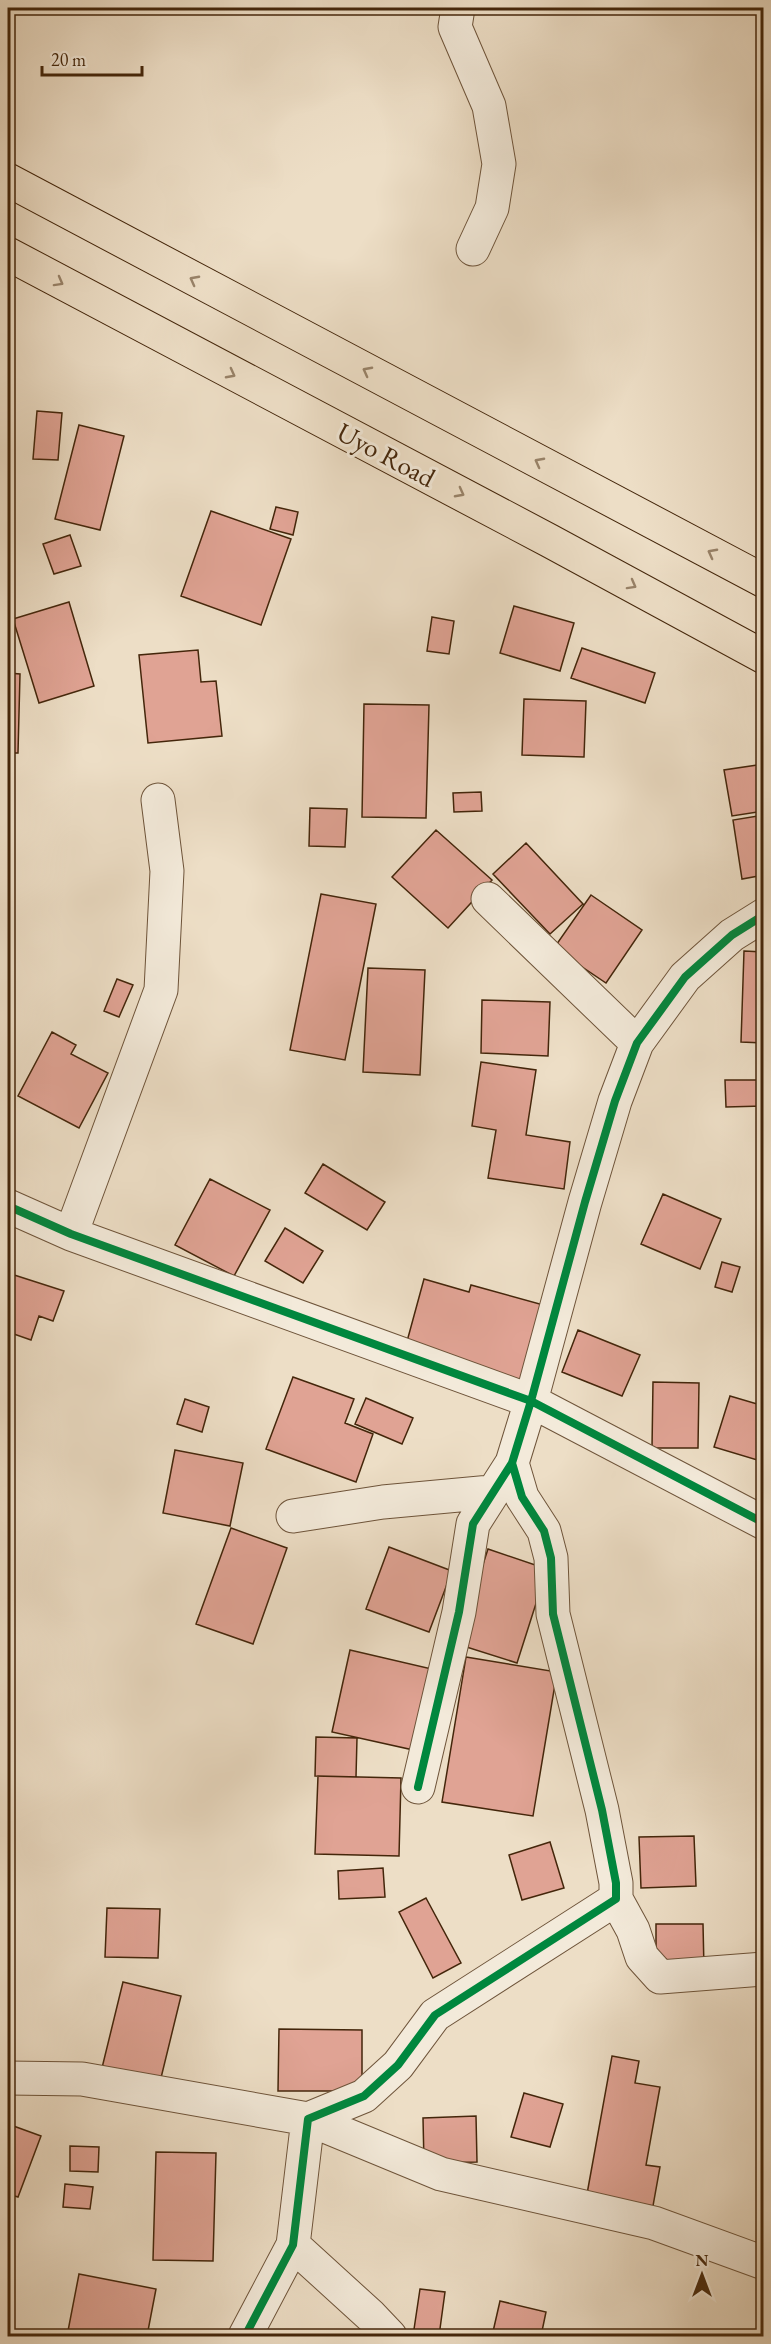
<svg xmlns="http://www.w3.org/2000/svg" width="771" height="2344" font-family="'EB Garamond',serif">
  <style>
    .building { fill: #e0a394; stroke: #44260b; stroke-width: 1.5 }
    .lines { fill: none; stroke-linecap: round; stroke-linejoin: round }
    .minor-casing { stroke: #6e543a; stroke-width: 35 }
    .trunk-casing { stroke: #44260b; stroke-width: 35 }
    .minor { stroke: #f3eada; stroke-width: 33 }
    .trunk { stroke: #eddec6; stroke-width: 33 }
    .cycleway-casing { stroke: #f3eada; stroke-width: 11 }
    .cycleway { stroke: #00873e; stroke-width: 8 }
    .oneway { stroke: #988268 }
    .labels { text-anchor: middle; stroke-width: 6; stroke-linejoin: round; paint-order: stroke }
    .street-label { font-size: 27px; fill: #44260b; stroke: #f3eada }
  </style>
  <rect width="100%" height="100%" fill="#eddec6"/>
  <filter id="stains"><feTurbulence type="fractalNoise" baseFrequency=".00333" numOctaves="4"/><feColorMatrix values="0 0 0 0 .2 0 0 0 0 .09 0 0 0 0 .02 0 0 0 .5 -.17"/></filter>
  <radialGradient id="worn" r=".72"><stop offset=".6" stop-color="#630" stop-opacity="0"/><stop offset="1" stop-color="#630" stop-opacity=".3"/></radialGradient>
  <path class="building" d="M 37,411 L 62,413 L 58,460 L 33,459 Z
    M 79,425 L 124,436 L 100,530 L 55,519 Z
    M 276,507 L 298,512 L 293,535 L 270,529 Z
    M 211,511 L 291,539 L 261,625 L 181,596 Z
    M 70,535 L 81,566 L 54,574 L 43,544 Z
    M 69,602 L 94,686 L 39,703 L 13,619 Z
    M 514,606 L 574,623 L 560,671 L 500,653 Z
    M 432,617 L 454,621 L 449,654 L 427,651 Z
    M 582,648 L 655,673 L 645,703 L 571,678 Z
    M 198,650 L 201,682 L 216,681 L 222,736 L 148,743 L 139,655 Z
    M 8,673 L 20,674 L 18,753 L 8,753 Z
    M 524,699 L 586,701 L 584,757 L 522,755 Z
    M 364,704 L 429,705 L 426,818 L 362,817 Z
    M 764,764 L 764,811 L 732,816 L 724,770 Z
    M 481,792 L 482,811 L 454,812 L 453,793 Z
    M 310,808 L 347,809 L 345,847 L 309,846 Z
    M 764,815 L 764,875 L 742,879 L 733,820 Z
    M 436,830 L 492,880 L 448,928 L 392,877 Z
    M 526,843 L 583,904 L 550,934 L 493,874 Z
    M 321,894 L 376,904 L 345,1060 L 290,1050 Z
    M 591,895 L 642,930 L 606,983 L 554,948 Z
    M 744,951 L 764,952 L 764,1043 L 741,1042 Z
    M 368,968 L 425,970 L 420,1075 L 363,1072 Z
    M 117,979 L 133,985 L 119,1017 L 104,1011 Z
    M 482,1000 L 550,1002 L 548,1056 L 481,1053 Z
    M 52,1032 L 76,1045 L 71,1054 L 108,1073 L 79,1128 L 18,1096 Z
    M 481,1062 L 536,1070 L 526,1135 L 570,1142 L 564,1189 L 488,1178 L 496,1130 L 472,1126 Z
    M 725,1080 L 763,1080 L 763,1106 L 726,1107 Z
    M 323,1164 L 385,1202 L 367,1230 L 305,1193 Z
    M 210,1179 L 270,1210 L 234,1276 L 175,1245 Z
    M 663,1194 L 721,1219 L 700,1269 L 641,1244 Z
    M 285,1228 L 323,1251 L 303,1283 L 265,1261 Z
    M 722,1262 L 740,1267 L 732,1292 L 715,1287 Z
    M 8,1273 L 64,1291 L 53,1321 L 39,1316 L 31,1340 L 8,1332 Z
    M 424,1279 L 469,1292 L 471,1285 L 547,1306 L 525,1386 L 406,1345 Z
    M 578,1330 L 640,1355 L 622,1396 L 562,1372 Z
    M 293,1377 L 354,1399 L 345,1423 L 373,1434 L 356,1482 L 266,1449 Z
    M 653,1382 L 699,1383 L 698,1448 L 652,1448 Z
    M 730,1396 L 764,1406 L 764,1462 L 714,1447 Z
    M 366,1398 L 413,1418 L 402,1444 L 355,1424 Z
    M 185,1399 L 209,1407 L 202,1432 L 177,1424 Z
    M 175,1450 L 243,1463 L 230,1526 L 163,1513 Z
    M 231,1528 L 287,1548 L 253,1644 L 196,1624 Z
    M 389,1547 L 452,1571 L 429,1632 L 366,1609 Z
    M 488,1549 L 547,1569 L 517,1663 L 457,1644 Z
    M 763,1648 L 764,1648 L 764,1727 L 759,1727 Z
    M 350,1650 L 436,1670 L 418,1751 L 332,1732 Z
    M 466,1657 L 557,1672 L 533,1816 L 442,1802 Z
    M 316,1737 L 357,1738 L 356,1777 L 315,1776 Z
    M 318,1776 L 401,1778 L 399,1856 L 315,1854 Z
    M 694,1836 L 696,1886 L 641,1888 L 639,1837 Z
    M 550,1842 L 564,1888 L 522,1900 L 509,1855 Z
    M 383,1868 L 385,1897 L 339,1899 L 338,1871 Z
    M 426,1898 L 461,1963 L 433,1978 L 399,1912 Z
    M 107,1908 L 160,1909 L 158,1958 L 105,1957 Z
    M 656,1924 L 703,1924 L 704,1969 L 656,1969 Z
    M 123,1982 L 181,1996 L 159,2086 L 101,2072 Z
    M 279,2029 L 362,2030 L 362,2091 L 278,2091 Z
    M 612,2056 L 639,2061 L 635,2083 L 660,2087 L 646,2165 L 660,2167 L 653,2206 L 587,2194 Z
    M 524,2093 L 563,2104 L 550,2147 L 511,2137 Z
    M 476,2116 L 477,2162 L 424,2163 L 423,2118 Z
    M 8,2124 L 41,2136 L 18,2197 L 8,2194 Z
    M 70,2146 L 99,2147 L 98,2172 L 70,2171 Z
    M 156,2152 L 216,2153 L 213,2261 L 153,2260 Z
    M 65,2184 L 93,2187 L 90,2209 L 63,2207 Z
    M 79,2274 L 156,2289 L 147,2336 L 67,2336 Z
    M 420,2289 L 445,2292 L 439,2336 L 413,2336 Z
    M 500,2301 L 546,2312 L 541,2336 L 492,2336 Z"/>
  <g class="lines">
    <g class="minor-casing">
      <path id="minor" d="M 458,8 L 455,27 L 489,106 L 499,164 L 492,208 L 473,249
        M 488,899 L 637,1043
        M 8,1206 L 71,1234 L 531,1401 L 764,1523
        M 71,1234 L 161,990 L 167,871 L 158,800
        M 293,1516 L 383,1502 L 491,1492
        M 418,1787 L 459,1612 L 473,1524 L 512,1463 L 531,1401 L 585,1202 L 615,1101 L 637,1043 L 685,977 L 732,935 L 764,915
        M 616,1899 L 633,1930 L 642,1957 L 660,1977 L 764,1969
        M 8,2078 L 82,2079 L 308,2119 L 441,2174 L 654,2223 L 764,2263
        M 293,2245 L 371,2316 L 390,2336
        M 245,2336 L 293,2245 L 308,2119 L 364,2096 L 398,2065 L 435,2015 L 616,1899 L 616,1883 L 602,1810 L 553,1614 L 551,1558 L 544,1531 L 522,1497 L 512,1463"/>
    </g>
    <g class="trunk-casing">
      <path id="trunk" d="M 8,180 L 764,581
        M 8,254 L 550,541 L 764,657"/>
    </g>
    <use href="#minor" class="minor"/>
    <use href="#trunk" class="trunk"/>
    <g class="cycleway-casing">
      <path id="cycleway" d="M 8,1206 L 71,1234 L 531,1401 L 764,1523
        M 418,1787 L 459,1612 L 473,1524 L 512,1463 L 531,1401 L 585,1202 L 615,1101 L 637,1043 L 685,977 L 732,935 L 764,915
        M 245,2336 L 293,2245 L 308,2119 L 364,2096 L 398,2065 L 435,2015 L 616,1899 L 616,1883 L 602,1810 L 553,1614 L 551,1558 L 544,1531 L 522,1497 L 512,1463"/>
    </g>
    <use href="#cycleway" class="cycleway"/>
  </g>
  <defs><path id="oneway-chevron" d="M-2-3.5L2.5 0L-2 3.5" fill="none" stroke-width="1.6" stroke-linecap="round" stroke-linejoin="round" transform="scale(1.5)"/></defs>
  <g class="oneway">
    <use href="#oneway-chevron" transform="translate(194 280) rotate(-152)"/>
    <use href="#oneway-chevron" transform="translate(59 282) rotate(29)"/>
    <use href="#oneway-chevron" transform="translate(367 371) rotate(-152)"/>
    <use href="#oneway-chevron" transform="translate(231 374) rotate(28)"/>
    <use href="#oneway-chevron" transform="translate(539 462) rotate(-152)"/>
    <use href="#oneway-chevron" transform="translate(460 493) rotate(28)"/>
    <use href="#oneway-chevron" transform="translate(712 553) rotate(-152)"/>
    <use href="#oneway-chevron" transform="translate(632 585) rotate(29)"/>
  </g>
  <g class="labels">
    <g class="street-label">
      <text transform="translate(386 455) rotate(28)" y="9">Uyo Road</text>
    </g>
  </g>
  <rect width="771" height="2344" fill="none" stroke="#eddec6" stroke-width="30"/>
  <rect x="9" y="9" width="753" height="2326" fill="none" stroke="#44260b" stroke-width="3"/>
  <rect x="15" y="15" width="741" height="2314" fill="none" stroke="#44260b" stroke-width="1.5"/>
  <g transform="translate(702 2275)" stroke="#f3eada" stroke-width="4.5" paint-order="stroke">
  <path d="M0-4.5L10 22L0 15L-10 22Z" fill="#44260b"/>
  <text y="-9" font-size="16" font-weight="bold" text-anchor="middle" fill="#44260b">N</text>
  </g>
  <path d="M42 66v9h100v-9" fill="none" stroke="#44260b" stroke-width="3"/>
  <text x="51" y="66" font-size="18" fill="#44260b" stroke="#f3eada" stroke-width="4.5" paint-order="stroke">20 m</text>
  <rect width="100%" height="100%" filter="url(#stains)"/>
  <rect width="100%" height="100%" fill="url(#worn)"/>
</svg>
